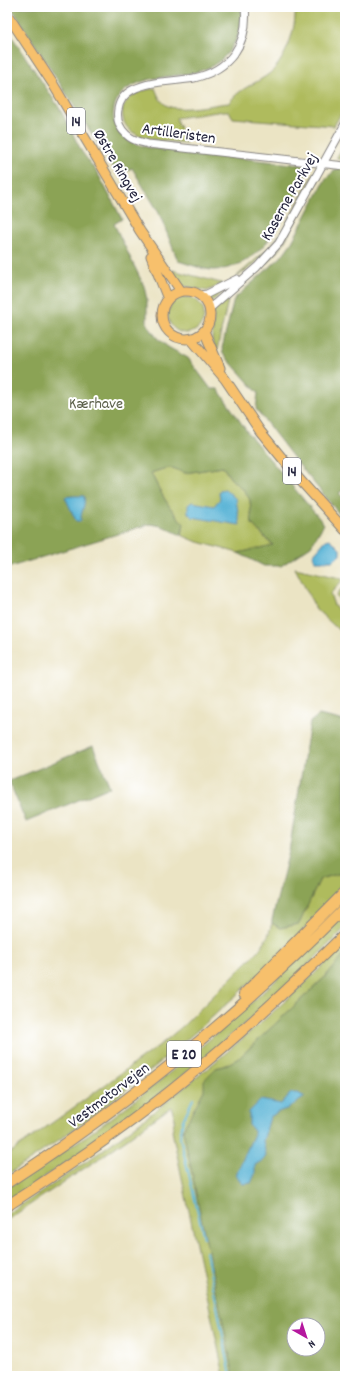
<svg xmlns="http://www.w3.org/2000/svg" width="352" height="1383" font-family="Dekko,sans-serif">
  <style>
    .green { fill: #afbb5d; stroke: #686e4c }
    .forest { fill: #8ba354; stroke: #566248; fill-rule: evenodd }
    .water { fill: #57b2d5; stroke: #3c6a88 }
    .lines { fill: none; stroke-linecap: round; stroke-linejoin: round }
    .stream { stroke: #57b2d5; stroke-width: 2 }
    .minor-casing { stroke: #868380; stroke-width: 9 }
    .major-casing { stroke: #868380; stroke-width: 11 }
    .highway-casing { stroke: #868380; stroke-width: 12 }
    .minor { stroke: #fff; stroke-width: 7 }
    .major { stroke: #f7c06c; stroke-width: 9 }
    .highway { stroke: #f7c06c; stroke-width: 10 }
    .labels { text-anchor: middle; stroke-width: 4; stroke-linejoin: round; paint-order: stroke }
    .shield { fill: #fff; stroke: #646476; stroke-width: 1 }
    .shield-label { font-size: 15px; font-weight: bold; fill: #22223b }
    .street-label { font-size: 16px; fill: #22223b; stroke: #fff }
    .park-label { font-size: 16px; fill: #5a5f49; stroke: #fff }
  </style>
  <rect width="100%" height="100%" fill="#fff"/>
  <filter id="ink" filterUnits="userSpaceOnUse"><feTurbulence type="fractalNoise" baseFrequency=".025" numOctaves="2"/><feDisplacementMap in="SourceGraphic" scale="8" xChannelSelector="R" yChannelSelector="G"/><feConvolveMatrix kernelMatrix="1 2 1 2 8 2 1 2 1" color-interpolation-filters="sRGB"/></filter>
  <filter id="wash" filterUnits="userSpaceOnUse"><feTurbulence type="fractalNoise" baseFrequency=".012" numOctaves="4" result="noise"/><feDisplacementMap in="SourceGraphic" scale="16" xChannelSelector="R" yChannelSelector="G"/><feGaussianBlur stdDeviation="0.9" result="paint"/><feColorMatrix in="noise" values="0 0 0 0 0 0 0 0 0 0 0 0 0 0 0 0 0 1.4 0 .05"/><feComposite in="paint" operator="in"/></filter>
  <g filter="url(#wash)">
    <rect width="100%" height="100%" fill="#ebe4c4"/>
    <path class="green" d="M 295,7 L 345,7 L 345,107 L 334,126 L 233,118 L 229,111 L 224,111 L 176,118 L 186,143 C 170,141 148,142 134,133 C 128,130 124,124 123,118 C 119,98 139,91 155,88 C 158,95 159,100 166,105 C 177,113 215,104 229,103 C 238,89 253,85 266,76 C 285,64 297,28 295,7 Z
      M 345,143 L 345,160 L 338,159 L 337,157 Z
      M 314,173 L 315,173 C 293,212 276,253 236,277 L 271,246 L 284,228 Z
      M 321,176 L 282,246 L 264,266 L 231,293 L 263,265 L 281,246 Z
      M 172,270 L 221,283 L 222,284 L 207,291 L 184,286 L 181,285 Z
      M 224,288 L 225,290 L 211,302 L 208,296 Z
      M 229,296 L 217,350 L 216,351 L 212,340 L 214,310 L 216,307 Z
      M168 315a18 18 0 1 1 36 0a18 18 0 1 1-36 0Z
      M 223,467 L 231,479 L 244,490 L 250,500 L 252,524 L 273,546 L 238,553 L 195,541 L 181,535 L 184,524 C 169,509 160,492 151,473 L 163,469 L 173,468 L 185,473 Z
      M 295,568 L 340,578 L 343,580 L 330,594 L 334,605 L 344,617 L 345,636 L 316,609 Z
      M 345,588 L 345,606 L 336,596 L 341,589 Z
      M 345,872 L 345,884 L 340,891 C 308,924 277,959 242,990 C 169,1058 91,1121 7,1175 L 7,1155 L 87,1098 L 165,1041 L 184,1025 L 260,949 L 268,936 L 272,923 L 280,928 L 299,924 L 320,879 Z
      M 345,913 L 345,928 C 275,1000 198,1066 117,1127 C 82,1153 44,1177 7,1201 L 7,1188 C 42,1166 77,1143 110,1119 C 194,1057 272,987 345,913 Z
      M 345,943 L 345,953 L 325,977 L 239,1058 L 224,1066 L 216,1068 L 183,1130 L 234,1376 L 224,1376 L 172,1131 L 175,1118 L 171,1107 L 103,1156 L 7,1220 L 7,1214 C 93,1161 172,1100 248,1034 C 281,1005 314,976 345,943 Z"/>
    <path class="forest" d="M 11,7 L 241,7 C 243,20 241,31 235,42 C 211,87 165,67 130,87 C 113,96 108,118 120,133 C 128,142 140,145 150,148 L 310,166 C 289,206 268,268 214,270 C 203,270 189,264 178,261 L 159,213 L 132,168 L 118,175 Z
      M 7,29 L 60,109 L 82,152 L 98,174 L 122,219 L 114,224 L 144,286 L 147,300 L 147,324 L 157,338 L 168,347 L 188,358 L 211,389 L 218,389 L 248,433 L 324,524 L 311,546 L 281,566 L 264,566 L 238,553 L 273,545 L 252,524 L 250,500 L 244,490 L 231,479 L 223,467 L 185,473 L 173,468 L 163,469 L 151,473 C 160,492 169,509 184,524 L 181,535 L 162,526 L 150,524 L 7,568 Z
      M 338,168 L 345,168 L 345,489 L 339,493 L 345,500 L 345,521 L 296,461 L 256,409 L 258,393 L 223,354 L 222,348 L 234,299 L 281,257 L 292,242 L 326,178 Z
      M 319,715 L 345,721 L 345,872 L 320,879 L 299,924 L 280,928 L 272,923 L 272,920 L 289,851 L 310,722 Z
      M 93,746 L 110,787 L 26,822 L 9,781 Z
      M 345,953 L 345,1376 L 234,1376 L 183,1130 L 204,1090 L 204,1080 L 216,1068 L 224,1066 L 239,1058 L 325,977 ZM 294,1325 L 318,1325 L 318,1349 L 294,1349 Z"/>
    <path class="water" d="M 225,489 L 236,499 L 240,525 L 192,517 L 188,513 L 188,505 L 192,502 L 214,506 L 220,499 L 219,492 L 220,490 Z
      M 73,496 L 84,496 C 86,507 80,512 81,521 L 76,521 L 65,497 Z
      M 330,539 L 340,549 L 340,555 L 332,561 L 315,561 L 313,555 L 326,540 Z
      M 291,1093 L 298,1093 L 305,1097 L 289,1108 L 278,1112 L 270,1117 L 263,1141 L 266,1156 L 263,1160 L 255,1165 L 255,1174 L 251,1183 L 242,1184 L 236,1175 L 254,1134 L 254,1131 L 249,1125 L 249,1112 L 261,1100 L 281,1104 Z"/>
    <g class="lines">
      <path class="stream" d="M 193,1099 L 183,1120 L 180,1137 L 204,1238
        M 206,1252 L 231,1376"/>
    </g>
  </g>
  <g filter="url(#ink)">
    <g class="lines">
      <g class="minor-casing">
        <path id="minor" d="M 245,7 C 249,43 230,70 194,78 C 173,82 151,80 132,90 C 115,99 113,122 126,134 C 131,140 140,142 148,144 L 345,166
          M 200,295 L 207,294 L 237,279
          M 209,309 L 257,267 L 279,243 L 345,124"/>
      </g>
      <g class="major-casing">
        <path id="major" d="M 7,14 L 53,84 L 140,231 L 181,291
          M 151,256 L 168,299
          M162 315a24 24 0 1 1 48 0a24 24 0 1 1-48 0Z
          M 204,331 L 220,368
          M 191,339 L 225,379 L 260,431 L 300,480 L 345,530"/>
      </g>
      <g class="highway-casing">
        <path id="highway" d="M 244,994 L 345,892
          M 7,1183 C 131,1103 241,1012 345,907
          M 7,1206 C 69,1166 131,1124 189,1076 C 243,1032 295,983 345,934"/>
      </g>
      <use href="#minor" class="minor"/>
      <use href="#major" class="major"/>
      <use href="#highway" class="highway"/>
    </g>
  </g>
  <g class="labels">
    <g class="shield">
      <rect x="67" y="108" width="18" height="26" rx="3"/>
      <rect x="283" y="458" width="18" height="26" rx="3"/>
      <rect x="167" y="1041" width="34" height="26" rx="3"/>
    </g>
    <g class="shield-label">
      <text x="76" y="126">14</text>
      <text x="292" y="476">14</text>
      <text x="184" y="1059">E 20</text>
    </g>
    <g class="street-label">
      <text transform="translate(179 132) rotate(8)" y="6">Artilleristen</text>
      <text transform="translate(119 165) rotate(60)" y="6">Østre Ringvej</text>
      <text transform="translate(288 196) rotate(-60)" y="6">Kaserne Parkvej</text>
      <text transform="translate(108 1094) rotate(-37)" y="6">Vestmotorvejen</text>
    </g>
    <g class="park-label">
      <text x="96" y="408">Kærhave</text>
    </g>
  </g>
  <rect width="352" height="1383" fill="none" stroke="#fff" stroke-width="24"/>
  <g transform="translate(306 1337) rotate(141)"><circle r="19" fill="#ffffff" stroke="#a7a7b1"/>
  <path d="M0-3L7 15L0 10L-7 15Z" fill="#b5179e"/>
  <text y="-6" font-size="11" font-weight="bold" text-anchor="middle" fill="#22223b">N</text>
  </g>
</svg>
